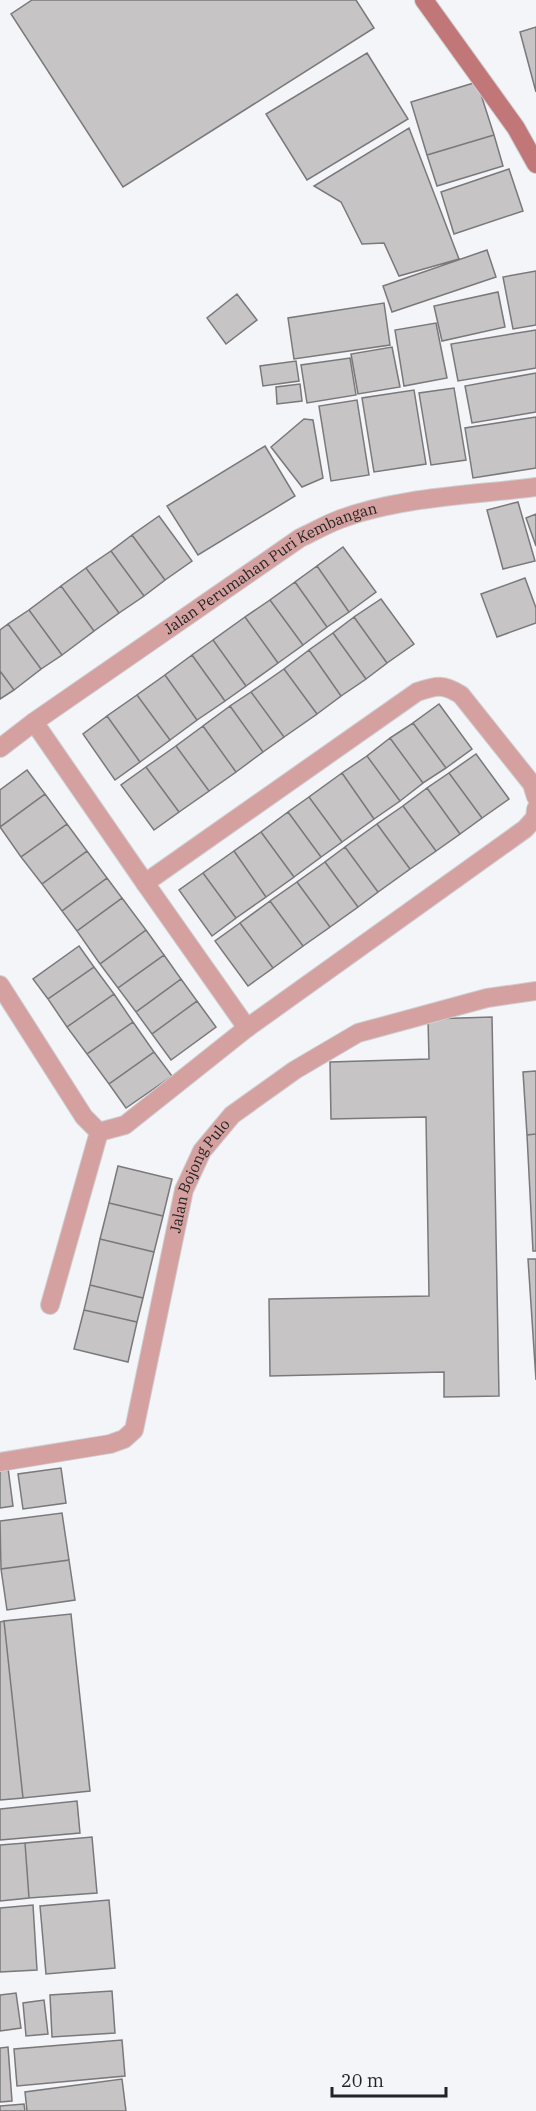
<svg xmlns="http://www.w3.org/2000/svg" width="536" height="2111" font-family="'IBM Plex Serif',serif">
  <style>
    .building { fill: #c7c4c6; stroke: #7a787a; stroke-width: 1.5 }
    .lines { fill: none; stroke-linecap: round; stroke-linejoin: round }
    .street-casing { stroke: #cecfd2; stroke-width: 20 }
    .secondary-casing { stroke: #cecfd2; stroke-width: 20 }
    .street { stroke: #d5a1a0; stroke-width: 18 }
    .secondary { stroke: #c17777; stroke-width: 18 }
    .labels { text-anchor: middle; stroke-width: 4.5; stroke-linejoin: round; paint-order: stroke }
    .street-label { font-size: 15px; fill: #232324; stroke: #f3f5f8 }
  </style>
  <rect width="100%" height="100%" fill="#f3f5f8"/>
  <path class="building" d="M 32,0 L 356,0 L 374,28 L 123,187 L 11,14 Z
    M 536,27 L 536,92 L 520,32 Z
    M 367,53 L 408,119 L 307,180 L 266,114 Z
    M 477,82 L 494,135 L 427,155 L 411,102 Z
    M 409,128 L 459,259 L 399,276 L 384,243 L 362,244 L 341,202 L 314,186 Z
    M 494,135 L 503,166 L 437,186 L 427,155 Z
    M 509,169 L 523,211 L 454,234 L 441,192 Z
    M 487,250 L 496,277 L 392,312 L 383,286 Z
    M 536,271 L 536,325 L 513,329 L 503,277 Z
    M 498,292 L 505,327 L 442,341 L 434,306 Z
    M 237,294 L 257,320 L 226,344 L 207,318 Z
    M 384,303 L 390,345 L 294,359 L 288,318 Z
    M 436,323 L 447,378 L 404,386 L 395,330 Z
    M 536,330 L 536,368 L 458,381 L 451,344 Z
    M 392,347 L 400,387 L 358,394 L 351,354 Z
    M 350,358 L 356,395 L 307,403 L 301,365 Z
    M 296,361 L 299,381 L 263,386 L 260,366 Z
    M 536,373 L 536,412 L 472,423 L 465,386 Z
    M 300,384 L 302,401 L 277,404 L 276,387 Z
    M 454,388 L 466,460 L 431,465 L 419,393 Z
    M 414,390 L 426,464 L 374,472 L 362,398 Z
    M 357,400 L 369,475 L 331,481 L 319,406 Z
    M 536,417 L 536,468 L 473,478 L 465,428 Z
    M 304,419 L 313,420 L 323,478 L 302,487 L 271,447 Z
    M 265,446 L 295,496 L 198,555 L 167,506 Z
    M 518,502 L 535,561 L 503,569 L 487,510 Z
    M 536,514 L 536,546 L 526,518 Z
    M 159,516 L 192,561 L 165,580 L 132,535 Z
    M 132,535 L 165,580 L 144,596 L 111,551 Z
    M 343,547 L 376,592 L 349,612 L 317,566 Z
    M 111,551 L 144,596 L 119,613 L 86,568 Z
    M 317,566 L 349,612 L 327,627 L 295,582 Z
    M 86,568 L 119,613 L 94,631 L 61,586 Z
    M 525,578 L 536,608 L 536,623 L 497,637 L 481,594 Z
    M 295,582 L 327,627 L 303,645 L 270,600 Z
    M 61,586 L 94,631 L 62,655 L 29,610 Z
    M 381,599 L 414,644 L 387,663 L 354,617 Z
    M 270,600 L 303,645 L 278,663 L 245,617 Z
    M 29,610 L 62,655 L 41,669 L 8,624 Z
    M 245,617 L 278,663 L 246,686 L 213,640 Z
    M 354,617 L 387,663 L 366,679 L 333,633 Z
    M 8,624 L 41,669 L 14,690 L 0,671 L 0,630 Z
    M 333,633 L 366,679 L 341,696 L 309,650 Z
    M 213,640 L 246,686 L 225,701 L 192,655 Z
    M 309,650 L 341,696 L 317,714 L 284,669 Z
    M 192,655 L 225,701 L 197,720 L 165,675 Z
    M 284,669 L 317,714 L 284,737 L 251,692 Z
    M 0,671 L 14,690 L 0,699 Z
    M 165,675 L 197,720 L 170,740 L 137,695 Z
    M 251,692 L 284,737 L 263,752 L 230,706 Z
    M 137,695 L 170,740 L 140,762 L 107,716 Z
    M 439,704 L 472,749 L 446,768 L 413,723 Z
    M 230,706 L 263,752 L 236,772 L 203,726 Z
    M 107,716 L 140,762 L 115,780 L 83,734 Z
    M 413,723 L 446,768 L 423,783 L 390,738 Z
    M 203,726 L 236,772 L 209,791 L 176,746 Z
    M 390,738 L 423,783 L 400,801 L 367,756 Z
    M 176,746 L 209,791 L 179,812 L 146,767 Z
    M 476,754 L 509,799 L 482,818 L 449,773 Z
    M 367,756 L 400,801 L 374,819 L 342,773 Z
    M 146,767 L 179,812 L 154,830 L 121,785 Z
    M 27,770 L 45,794 L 0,827 L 0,790 Z
    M 342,773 L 374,819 L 342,842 L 309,797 Z
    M 449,773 L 482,818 L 460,834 L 427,788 Z
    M 427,788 L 460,834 L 436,851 L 403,806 Z
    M 45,794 L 67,824 L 21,857 L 0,827 Z
    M 309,797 L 342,842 L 321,857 L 288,812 Z
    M 403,806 L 436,851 L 410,869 L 377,824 Z
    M 288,812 L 321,857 L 294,877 L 261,832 Z
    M 67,824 L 87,851 L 42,884 L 21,857 Z
    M 377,824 L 410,869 L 378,892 L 345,847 Z
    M 261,832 L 294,877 L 266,897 L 234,851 Z
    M 345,847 L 378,892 L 358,907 L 325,862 Z
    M 87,851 L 107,878 L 62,911 L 42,884 Z
    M 234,851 L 266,897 L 236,918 L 203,873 Z
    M 325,862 L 358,907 L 330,927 L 297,882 Z
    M 203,873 L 236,918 L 212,936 L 179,890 Z
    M 107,878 L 122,898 L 77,931 L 62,911 Z
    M 297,882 L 330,927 L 303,946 L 270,901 Z
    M 122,898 L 146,930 L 100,964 L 77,931 Z
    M 270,901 L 303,946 L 273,968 L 240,923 Z
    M 240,923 L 273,968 L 248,986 L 215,941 Z
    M 146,930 L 164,955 L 118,988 L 100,964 Z
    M 79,946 L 94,967 L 48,999 L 33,979 Z
    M 164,955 L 181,979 L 136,1012 L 118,988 Z
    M 94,967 L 114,994 L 67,1027 L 48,999 Z
    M 181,979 L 197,1001 L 152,1034 L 136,1012 Z
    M 114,994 L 133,1022 L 87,1054 L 67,1027 Z
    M 197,1001 L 216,1027 L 171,1060 L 152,1034 Z
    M 492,1017 L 499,1396 L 444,1397 L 444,1372 L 270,1376 L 269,1299 L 429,1296 L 426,1117 L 331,1119 L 330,1062 L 429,1059 L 428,1019 Z
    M 133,1022 L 154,1052 L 109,1084 L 87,1054 Z
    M 154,1052 L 172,1076 L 126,1108 L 109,1084 Z
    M 536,1071 L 536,1134 L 527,1135 L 523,1072 Z
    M 536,1134 L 536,1251 L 533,1251 L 527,1135 Z
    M 118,1166 L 172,1179 L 163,1216 L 109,1203 Z
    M 109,1203 L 163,1216 L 154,1252 L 100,1239 Z
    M 100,1239 L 154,1252 L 143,1298 L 90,1285 Z
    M 528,1259 L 536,1259 L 536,1380 Z
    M 90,1285 L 143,1298 L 137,1322 L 84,1310 Z
    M 84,1310 L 137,1322 L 128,1362 L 74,1349 Z
    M 8,1468 L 13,1506 L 0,1508 L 0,1470 Z
    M 61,1468 L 66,1503 L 23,1509 L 18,1474 Z
    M 62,1513 L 69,1560 L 1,1569 L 0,1521 Z
    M 69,1560 L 75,1600 L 7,1610 L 1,1569 Z
    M 71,1614 L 90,1791 L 23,1798 L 4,1621 Z
    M 4,1621 L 23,1798 L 0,1800 L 0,1622 Z
    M 77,1801 L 80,1833 L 0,1840 L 0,1809 Z
    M 92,1837 L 97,1893 L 29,1898 L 25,1843 Z
    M 25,1843 L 29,1898 L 0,1901 L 0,1845 Z
    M 109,1900 L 115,1968 L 46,1974 L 40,1906 Z
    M 33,1905 L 37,1970 L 0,1972 L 0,1908 Z
    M 112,1991 L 115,2033 L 52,2037 L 50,1995 Z
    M 16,1993 L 21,2028 L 0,2031 L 0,1995 Z
    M 44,2000 L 48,2034 L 26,2036 L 23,2003 Z
    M 122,2040 L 125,2076 L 17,2086 L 14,2049 Z
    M 8,2047 L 12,2101 L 0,2102 L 0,2048 Z
    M 122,2079 L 126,2111 L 27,2111 L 25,2092 Z
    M 24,2104 L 25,2111 L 0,2111 L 0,2106 Z"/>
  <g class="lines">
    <g class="street-casing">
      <g id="street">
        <path d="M 34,722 L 145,883 L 417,692 C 437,685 444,684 461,695 L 532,784 L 536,797"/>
        <path id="s1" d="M 0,748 L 34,722 L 300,538 C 313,532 325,525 338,520 C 396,497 474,495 536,487"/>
        <path d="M 145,883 L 247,1028"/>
        <path d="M 0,985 L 84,1117 L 99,1132 L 50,1305"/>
        <path d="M 99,1132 L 125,1125 L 247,1028 L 525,829 L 535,818 L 536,809"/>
        <path id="s2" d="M 0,1462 L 110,1444 L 124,1439 L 134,1430 L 184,1190 L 202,1151 L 232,1115 L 295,1070 L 358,1033 L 487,998 L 536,991"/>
      </g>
    </g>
    <g class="secondary-casing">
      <path id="secondary" d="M 424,0 L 516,128 L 536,164"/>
    </g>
    <use href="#street" class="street"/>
    <use href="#secondary" class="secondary"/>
  </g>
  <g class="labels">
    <g class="street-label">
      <text dy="5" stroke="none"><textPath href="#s1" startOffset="326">Jalan Perumahan Puri Kembangan</textPath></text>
      <text dy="5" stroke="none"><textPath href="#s2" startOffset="404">Jalan Bojong Pulo</textPath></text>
    </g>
  </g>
  <path d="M332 2087v9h114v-9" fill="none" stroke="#232324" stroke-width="3"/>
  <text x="341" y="2087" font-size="18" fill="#232324" stroke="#f3f5f8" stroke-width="4.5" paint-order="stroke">20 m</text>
</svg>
